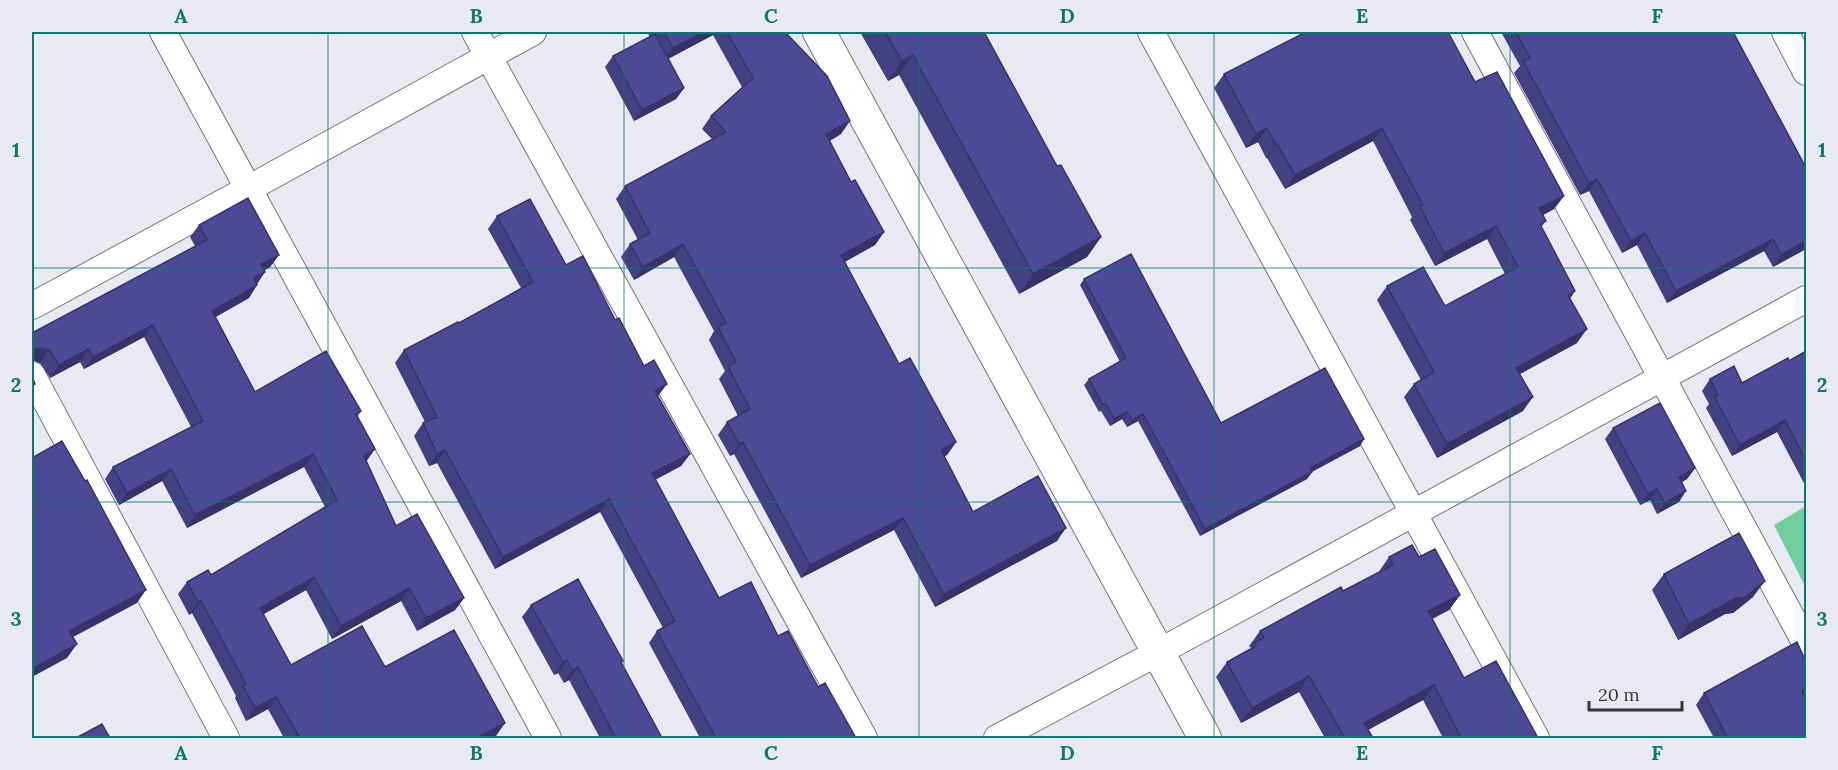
<svg xmlns="http://www.w3.org/2000/svg" width="1838" height="770" font-family="Lora,serif">
  <style>
    .green { fill: #70ce9f }
    .lines { fill: none; stroke-linecap: round; stroke-linejoin: round }
    .minor-casing { stroke: #73747e; stroke-width: 28 }
    .tertiary-casing { stroke: #73747e; stroke-width: 34 }
    .minor { stroke: #fff; stroke-width: 26 }
    .tertiary { stroke: #fff; stroke-width: 32 }
    .wall { fill: #414081 }
    .shaded-wall { fill: #353469 }
    .building { fill: #4c4a96; stroke: #353469; stroke-width: 1.5 }
    .grid { fill: none; stroke: #0f766e; stroke-width: 1.5; stroke-opacity: 0.55 }
    .neatline { fill: none; stroke: #0f766e; stroke-width: 2 }
    .grid-label { font-size: 20px; text-anchor: middle; font-weight: bold; fill: #0f766e }
  </style>
  <rect width="100%" height="100%" fill="#e8e9f3"/>
  <path class="green" d="M 1806,506 L 1806,588 L 1774,525 Z"/>
  <g class="lines">
    <g class="minor-casing">
      <path id="minor" d="M 163,32 L 548,738
        M 475,32 L 864,738
        M 1151,32 L 1536,738
        M 1475,32 L 1806,644
        M 1785,32 L 1806,72
        M 32,306 L 248,189 L 533,32
        M 32,375 L 226,738
        M 997,738 L 1159,652 L 1806,299"/>
    </g>
    <g class="tertiary-casing">
      <path id="tertiary" d="M 819,32 L 1205,738"/>
    </g>
    <use href="#minor" class="minor"/>
    <use href="#tertiary" class="tertiary"/>
  </g>
  <path class="wall" d="M 647,32 L 785,32 L 841,134 L 830,141 L 851,182 L 884,232 L 875,245 L 845,262 L 899,364 L 956,442 L 947,455 L 944,456 L 973,512 L 1057,541 L 935,607 L 894,530 L 801,578 L 734,454 L 730,456 L 718,435 L 727,422 L 738,416 L 719,379 L 725,371 L 709,340 L 714,331 L 674,257 L 634,280 L 621,257 L 630,244 L 638,240 L 616,199 L 625,186 L 712,139 L 702,129 L 711,116 L 742,87 L 713,35 L 668,59 L 684,88 L 676,99 L 634,121 L 605,67 L 613,56 L 650,37 Z
    M 860,32 L 985,32 L 984,32 L 1057,166 L 1101,237 L 1087,257 L 1019,294 L 899,75 L 888,81 Z
    M 1501,32 L 1733,32 L 1806,249 L 1773,267 L 1764,251 L 1667,303 L 1637,245 L 1622,253 L 1589,191 L 1580,195 L 1514,73 L 1520,66 Z
    M 1224,74 L 1475,82 L 1564,196 L 1554,209 L 1543,215 L 1546,221 L 1541,227 L 1570,299 L 1577,343 L 1520,374 L 1523,411 L 1437,458 L 1404,397 L 1414,384 L 1421,380 L 1377,300 L 1387,286 L 1445,306 L 1505,274 L 1487,239 L 1435,266 L 1410,220 L 1412,217 L 1373,141 L 1285,189 L 1267,158 L 1266,158 L 1258,142 L 1246,148 L 1214,88 Z
    M 497,216 L 566,265 L 615,320 L 690,454 L 681,466 L 655,480 L 719,598 L 778,636 L 856,738 L 700,738 L 649,643 L 657,631 L 663,628 L 600,512 L 495,569 L 437,463 L 429,466 L 414,436 L 423,423 L 425,422 L 395,363 L 404,350 L 459,323 L 521,288 L 488,229 Z
    M 199,225 L 279,255 L 270,267 L 265,270 L 249,298 L 216,317 L 255,392 L 361,411 L 357,417 L 366,462 L 396,526 L 464,598 L 455,610 L 417,631 L 401,601 L 332,639 L 306,590 L 263,614 L 291,665 L 385,667 L 496,736 L 491,738 L 284,738 L 268,709 L 246,721 L 235,698 L 236,696 L 192,613 L 189,615 L 178,594 L 187,582 L 211,575 L 325,507 L 304,467 L 187,528 L 162,481 L 119,505 L 105,479 L 113,467 L 191,427 L 144,337 L 84,369 L 80,362 L 50,378 L 40,363 L 33,360 L 195,246 L 190,237 Z
    M 1084,279 L 1221,423 L 1364,439 L 1360,446 L 1312,472 L 1307,479 L 1200,536 L 1138,421 L 1127,427 L 1122,419 L 1110,426 L 1101,411 L 1099,412 L 1084,385 L 1089,379 L 1120,362 L 1080,285 Z
    M 1806,351 L 1806,487 L 1777,432 L 1732,456 L 1706,408 L 1709,404 L 1702,391 L 1710,379 L 1742,383 L 1789,361 Z
    M 1613,428 L 1695,468 L 1687,479 L 1682,482 L 1679,502 L 1657,514 L 1650,500 L 1640,505 L 1605,439 Z
    M 1389,557 L 1419,557 L 1460,595 L 1449,610 L 1432,619 L 1464,678 L 1538,738 L 1443,738 L 1423,700 L 1368,730 L 1373,738 L 1325,738 L 1299,692 L 1241,723 L 1216,677 L 1227,662 L 1250,649 L 1251,648 L 1249,646 L 1260,631 L 1343,591 L 1378,573 Z
    M 1664,574 L 1753,597 L 1733,613 L 1725,614 L 1678,640 L 1652,590 Z
    M 531,605 L 621,663 L 662,738 L 600,738 L 569,680 L 564,683 L 558,673 L 554,675 L 522,617 Z
    M 1704,693 L 1805,696 L 1806,738 L 1714,738 L 1696,705 Z"/>
  <path class="shaded-wall" d="M 704,32 L 715,32 L 713,35 L 664,61 L 673,48 Z
    M 913,55 L 899,75 L 888,81 L 902,61 Z
    M 684,88 L 676,99 L 634,121 L 642,110 Z
    M 850,121 L 841,134 L 818,147 L 826,134 Z
    M 1267,128 L 1258,142 L 1246,148 L 1256,134 Z
    M 1382,128 L 1373,141 L 1285,189 L 1295,175 Z
    M 1277,144 L 1267,158 L 1266,158 L 1276,145 Z
    M 1597,179 L 1589,191 L 1580,195 L 1589,183 Z
    M 1564,196 L 1554,209 L 1530,222 L 1539,208 Z
    M 1496,226 L 1487,239 L 1435,266 L 1444,253 Z
    M 884,232 L 875,245 L 832,268 L 841,255 Z
    M 1645,233 L 1637,245 L 1622,253 L 1631,241 Z
    M 1101,237 L 1087,257 L 1019,294 L 1033,274 Z
    M 1773,239 L 1764,251 L 1667,303 L 1676,291 Z
    M 1806,241 L 1806,249 L 1773,267 L 1781,255 Z
    M 683,244 L 674,257 L 634,280 L 643,267 Z
    M 279,255 L 270,267 L 253,277 L 261,264 Z
    M 265,272 L 257,284 L 254,278 Z
    M 257,285 L 249,298 L 204,323 L 212,311 Z
    M 1575,291 L 1566,305 L 1568,295 Z
    M 153,325 L 144,337 L 84,369 L 93,357 Z
    M 1587,329 L 1577,343 L 1507,381 L 1516,368 Z
    M 42,348 L 49,350 L 40,363 L 32,360 L 32,351 L 34,349 Z
    M 89,349 L 80,362 L 50,378 L 59,365 Z
    M 667,384 L 658,396 L 655,391 Z
    M 1533,397 L 1523,411 L 1437,458 L 1447,444 Z
    M 1127,412 L 1122,419 L 1110,426 L 1114,419 Z
    M 1143,414 L 1138,421 L 1127,427 L 1132,420 Z
    M 1785,420 L 1777,432 L 1732,456 L 1740,445 Z
    M 1364,439 L 1360,446 L 1305,475 L 1310,468 Z
    M 743,442 L 734,454 L 730,456 L 739,444 Z
    M 956,442 L 947,455 L 932,463 L 941,450 Z
    M 375,449 L 366,462 L 364,456 Z
    M 445,450 L 437,463 L 429,466 L 437,454 Z
    M 313,454 L 304,467 L 187,528 L 195,515 Z
    M 690,454 L 681,466 L 643,486 L 652,473 Z
    M 1695,468 L 1687,479 L 1671,488 L 1679,477 Z
    M 171,469 L 162,481 L 119,505 L 127,493 Z
    M 1312,472 L 1307,479 L 1200,536 L 1205,529 Z
    M 1657,489 L 1650,500 L 1640,505 L 1648,494 Z
    M 1686,491 L 1679,502 L 1657,514 L 1665,503 Z
    M 609,499 L 600,512 L 495,569 L 503,557 Z
    M 903,518 L 894,530 L 801,578 L 810,565 Z
    M 1066,528 L 1057,541 L 935,607 L 944,594 Z
    M 314,577 L 306,590 L 252,621 L 260,608 Z
    M 1765,581 L 1753,597 L 1733,613 L 1725,614 L 1678,640 L 1689,624 Z
    M 409,588 L 401,601 L 332,639 L 341,626 Z
    M 146,590 L 137,603 L 60,644 L 69,631 Z
    M 1460,595 L 1449,610 L 1417,627 L 1428,611 Z
    M 464,598 L 455,610 L 417,631 L 426,618 Z
    M 201,601 L 192,613 L 189,615 L 198,602 Z
    M 77,644 L 67,658 L 32,677 L 32,669 Z
    M 567,660 L 558,673 L 554,675 L 563,662 Z
    M 578,667 L 569,680 L 564,683 L 572,670 Z
    M 1309,676 L 1299,692 L 1241,723 L 1252,708 Z
    M 1434,685 L 1423,700 L 1353,738 L 1364,723 Z
    M 1806,688 L 1806,695 L 1794,702 L 1802,691 Z
    M 276,697 L 268,709 L 246,721 L 255,708 Z
    M 505,723 L 496,736 L 491,738 L 476,738 Z"/>
  <path class="building" d="M 664,32 L 704,32 L 673,48 Z
    M 727,32 L 785,32 L 827,76 L 850,121 L 826,134 L 851,182 L 855,180 L 884,232 L 841,255 L 899,364 L 910,358 L 956,442 L 941,450 L 973,512 L 1038,476 L 1066,528 L 944,594 L 903,518 L 810,565 L 743,442 L 739,444 L 727,422 L 750,409 L 728,366 L 736,362 L 718,327 L 726,323 L 683,244 L 643,267 L 630,244 L 650,233 L 625,186 L 726,132 L 711,116 L 753,78 Z
    M 885,32 L 984,32 L 1057,166 L 1061,165 L 1101,237 L 1033,274 L 913,55 L 902,61 Z
    M 1306,32 L 1448,32 L 1475,82 L 1497,72 L 1564,196 L 1539,208 L 1546,221 L 1540,224 L 1575,291 L 1568,295 L 1587,329 L 1516,368 L 1533,397 L 1447,444 L 1414,384 L 1434,372 L 1387,286 L 1423,267 L 1445,306 L 1518,267 L 1496,226 L 1444,253 L 1420,206 L 1423,205 L 1382,128 L 1295,175 L 1277,144 L 1276,145 L 1267,128 L 1256,134 L 1224,74 Z
    M 1516,32 L 1733,32 L 1804,164 L 1806,162 L 1806,241 L 1781,255 L 1773,239 L 1676,291 L 1645,233 L 1631,241 L 1597,179 L 1589,183 L 1523,61 L 1530,58 Z
    M 655,34 L 684,88 L 642,110 L 613,56 Z
    M 248,198 L 279,255 L 261,264 L 265,272 L 254,278 L 257,285 L 212,311 L 255,392 L 326,351 L 361,411 L 356,414 L 375,449 L 364,456 L 396,526 L 417,514 L 464,598 L 426,618 L 409,588 L 341,626 L 314,577 L 260,608 L 291,665 L 362,626 L 385,667 L 454,630 L 505,723 L 476,738 L 300,738 L 276,697 L 255,708 L 243,686 L 246,684 L 201,601 L 198,602 L 187,582 L 208,570 L 211,575 L 337,500 L 313,454 L 195,515 L 171,469 L 127,493 L 113,467 L 203,421 L 153,325 L 93,357 L 89,349 L 59,365 L 49,350 L 42,348 L 34,349 L 32,351 L 32,333 L 207,240 L 199,225 Z
    M 530,199 L 566,265 L 583,256 L 615,320 L 619,318 L 644,366 L 654,360 L 667,384 L 655,391 L 690,454 L 652,473 L 719,598 L 751,582 L 778,636 L 788,631 L 818,687 L 825,683 L 856,738 L 716,738 L 657,631 L 675,621 L 609,499 L 503,557 L 445,450 L 437,454 L 423,423 L 437,417 L 404,350 L 458,322 L 459,323 L 533,282 L 497,216 Z
    M 1131,254 L 1221,423 L 1325,368 L 1364,439 L 1310,468 L 1312,472 L 1205,529 L 1143,414 L 1132,420 L 1127,412 L 1114,419 L 1106,404 L 1103,405 L 1089,379 L 1126,358 L 1084,279 Z
    M 1806,351 L 1806,461 L 1785,420 L 1740,445 L 1714,396 L 1718,395 L 1710,379 L 1734,366 L 1742,383 L 1788,358 L 1789,361 Z
    M 32,376 L 35,384 L 32,386 Z
    M 1660,403 L 1695,468 L 1679,477 L 1686,491 L 1665,503 L 1657,489 L 1648,494 L 1613,428 Z
    M 62,441 L 85,481 L 87,480 L 146,590 L 69,631 L 77,644 L 32,669 L 32,458 Z
    M 1739,533 L 1765,581 L 1745,597 L 1736,598 L 1689,624 L 1664,574 Z
    M 1412,545 L 1419,557 L 1435,549 L 1460,595 L 1428,611 L 1464,678 L 1496,661 L 1538,738 L 1460,738 L 1461,738 L 1434,685 L 1364,723 L 1373,738 L 1345,738 L 1309,676 L 1252,708 L 1227,662 L 1256,646 L 1254,643 L 1264,638 L 1260,631 L 1341,587 L 1343,591 L 1393,565 L 1389,557 Z
    M 578,579 L 623,661 L 621,662 L 662,738 L 616,738 L 578,667 L 572,670 L 567,660 L 563,662 L 531,605 Z
    M 1797,642 L 1806,662 L 1806,688 L 1802,691 L 1806,700 L 1806,738 L 1728,738 L 1704,693 Z
    M 102,724 L 110,738 L 76,738 Z"/>
  <path class="grid" d="M 328,32 L 328,738M 624,32 L 624,738M 919,32 L 919,738M 1214,32 L 1214,738M 1510,32 L 1510,738M 32,268 L 1806,268M 32,502 L 1806,502"/>
  <rect width="1838" height="770" fill="none" stroke="#e8e9f3" stroke-width="66"/>
  <path d="M1589 701v9h93v-9" fill="none" stroke="#36363a" stroke-width="3"/>
  <text x="1598" y="701" font-size="18" fill="#36363a" stroke="#e8e9f3" stroke-width="4.5" paint-order="stroke">20 m</text>
  <rect x="33" y="33" width="1772" height="704" class="neatline"/>
  <g class="grid-label">
    <text x="181" y="23">A</text>
    <text x="476" y="23">B</text>
    <text x="771" y="23">C</text>
    <text x="1067" y="23">D</text>
    <text x="1362" y="23">E</text>
    <text x="1657" y="23">F</text>
    <text x="16" y="157">1</text>
    <text x="1822" y="157">1</text>
    <text x="16" y="392">2</text>
    <text x="1822" y="392">2</text>
    <text x="16" y="626">3</text>
    <text x="1822" y="626">3</text>
    <text x="181" y="760">A</text>
    <text x="476" y="760">B</text>
    <text x="771" y="760">C</text>
    <text x="1067" y="760">D</text>
    <text x="1362" y="760">E</text>
    <text x="1657" y="760">F</text>
  </g>
</svg>
